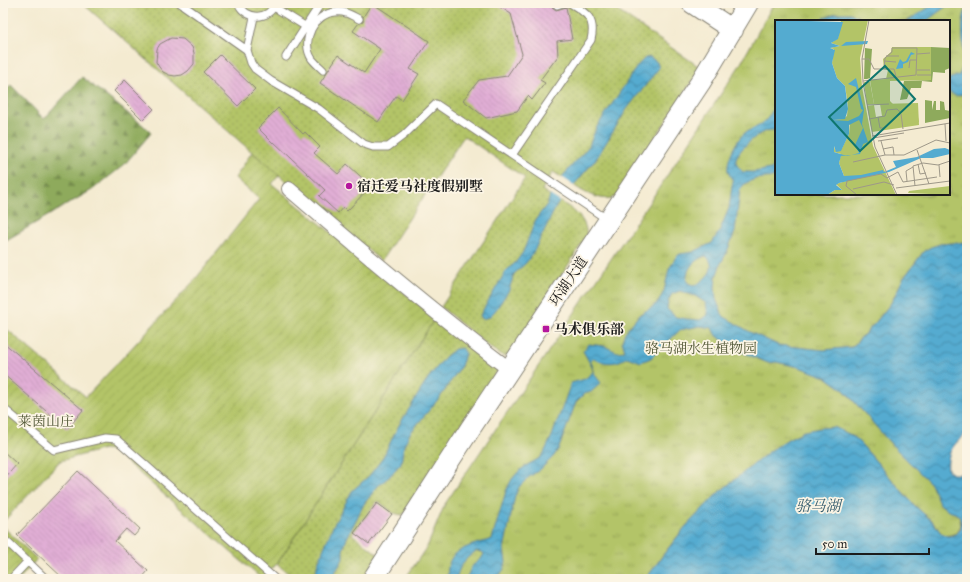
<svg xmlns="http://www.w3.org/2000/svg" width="970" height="582" font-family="'IM FELL Great Primer','Noto Serif SC',serif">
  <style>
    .grass { fill: url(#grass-dots); stroke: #687042 }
    .forest { fill: url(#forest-firs); stroke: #55633c }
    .park { fill: url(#park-tufts); stroke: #687042; fill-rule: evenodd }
    .garden { fill: url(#garden-furrows); stroke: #687042 }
    .water { fill: url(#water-waves); stroke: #386476; fill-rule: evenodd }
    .pier { fill: #f4ebd1 }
    .building { fill: url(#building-back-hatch) }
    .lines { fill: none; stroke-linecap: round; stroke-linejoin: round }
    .lane-casing { stroke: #888476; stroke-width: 9 }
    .street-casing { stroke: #888476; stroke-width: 16 }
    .secondary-casing { stroke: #888476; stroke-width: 22 }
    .lane { stroke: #fff; stroke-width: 7 }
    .street { stroke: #fff; stroke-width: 14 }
    .secondary { stroke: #fff; stroke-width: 20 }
    .poi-dot { fill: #b5179e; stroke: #fcf5e5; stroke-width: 1.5 }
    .labels { text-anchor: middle; stroke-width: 3.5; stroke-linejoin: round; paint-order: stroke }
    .poi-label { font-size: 14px; font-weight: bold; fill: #1c1c1c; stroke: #fcf5e5; text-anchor: start }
    .street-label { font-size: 14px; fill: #1c1c1c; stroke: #fcf5e5 }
    .park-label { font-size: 14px; fill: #515736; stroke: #fcf5e5 }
    .water-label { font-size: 15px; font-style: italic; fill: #355c6d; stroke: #fcf5e5 }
    .inset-road { fill: none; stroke: #9e9889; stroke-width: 1 }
    .view { fill: #0f766e; fill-opacity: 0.15; stroke: #0f766e; stroke-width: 2 }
    .inset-edge { fill: none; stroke: #1c1c1c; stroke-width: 2 }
  </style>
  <defs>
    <pattern id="grass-dots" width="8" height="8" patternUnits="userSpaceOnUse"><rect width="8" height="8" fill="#b3c467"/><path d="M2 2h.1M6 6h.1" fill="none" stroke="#99a859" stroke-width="1.8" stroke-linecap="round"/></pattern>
    <pattern id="forest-firs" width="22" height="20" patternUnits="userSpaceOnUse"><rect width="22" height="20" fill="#8eaa5c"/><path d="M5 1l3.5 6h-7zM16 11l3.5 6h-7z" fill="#738a4b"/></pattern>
    <pattern id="park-tufts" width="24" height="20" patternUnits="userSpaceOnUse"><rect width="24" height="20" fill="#b3c467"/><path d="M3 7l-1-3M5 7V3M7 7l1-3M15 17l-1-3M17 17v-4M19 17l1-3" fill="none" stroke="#99a859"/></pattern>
    <pattern id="garden-furrows" width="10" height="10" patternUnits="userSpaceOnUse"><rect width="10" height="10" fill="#b3c467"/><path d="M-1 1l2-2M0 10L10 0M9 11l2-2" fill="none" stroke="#99a859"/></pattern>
    <pattern id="water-waves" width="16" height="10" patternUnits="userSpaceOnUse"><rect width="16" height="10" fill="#54abd0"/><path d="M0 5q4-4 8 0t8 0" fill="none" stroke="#458aa8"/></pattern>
    <pattern id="building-back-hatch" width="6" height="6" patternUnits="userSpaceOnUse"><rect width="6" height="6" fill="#e1aed5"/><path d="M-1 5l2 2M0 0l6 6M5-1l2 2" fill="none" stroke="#c095b6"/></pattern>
  </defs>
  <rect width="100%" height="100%" fill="#fcf5e5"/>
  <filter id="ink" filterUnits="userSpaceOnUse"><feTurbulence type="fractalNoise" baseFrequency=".025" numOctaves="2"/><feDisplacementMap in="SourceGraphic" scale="8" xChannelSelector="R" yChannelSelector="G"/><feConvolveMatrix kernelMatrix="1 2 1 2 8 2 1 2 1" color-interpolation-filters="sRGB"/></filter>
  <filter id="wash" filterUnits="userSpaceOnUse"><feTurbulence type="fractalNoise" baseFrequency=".012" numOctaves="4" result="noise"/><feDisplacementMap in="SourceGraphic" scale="16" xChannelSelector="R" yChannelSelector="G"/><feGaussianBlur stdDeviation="0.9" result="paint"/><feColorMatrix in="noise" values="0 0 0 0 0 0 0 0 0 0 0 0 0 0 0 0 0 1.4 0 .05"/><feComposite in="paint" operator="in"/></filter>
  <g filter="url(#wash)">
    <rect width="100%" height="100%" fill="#f4ebd1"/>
    <path class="grass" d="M 82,3 L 606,3 L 701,68 L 616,197 C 592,204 573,183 553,172 L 542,190 C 558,201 590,214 586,237 L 510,356 L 503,356 L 489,347 L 441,307 L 525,178 L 464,136 L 381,261 L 252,152 Z
      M 435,318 L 499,369 L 405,513 L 402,515 L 393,513 L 378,501 L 352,534 L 379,555 L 362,579 L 295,579 L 277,564 Z"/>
    <path class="forest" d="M 82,77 L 144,126 L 151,133 L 124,165 L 92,190 L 3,242 L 3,92 L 11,85 L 44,119 Z"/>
    <path class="park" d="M 774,3 L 967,3 L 967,242 L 940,244 L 924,251 L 903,279 L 891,303 L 876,322 L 852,347 L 824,351 L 826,377 L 844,390 L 893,446 L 931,484 L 952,511 L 959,516 L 961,525 L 957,533 L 947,536 L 941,533 L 933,522 L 914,505 L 861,444 L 851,435 L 804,431 L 788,439 L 770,451 L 686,526 L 663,555 L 646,579 L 405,579 L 428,545 L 445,504 L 655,194 L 740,65 ZM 776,21 L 949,21 L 949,194 L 776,194 Z"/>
    <path class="garden" d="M 252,152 L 279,175 L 272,184 L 435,318 L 277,564 L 262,579 L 116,453 L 110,450 L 104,449 L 60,461 L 3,522 L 3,326 L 86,397 L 194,281 L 259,199 L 235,178 Z
      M 3,527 L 37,559 L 19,579 L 3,579 Z"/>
    <path class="water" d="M 936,3 L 951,3 L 926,21 L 907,21 Z
      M 967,8 L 967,93 L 956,96 L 949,92 L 949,79 L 959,75 C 970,55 956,29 967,8 Z
      M 836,13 L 851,13 L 865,21 L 820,21 L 823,18 Z
      M 650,57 L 657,62 L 659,68 L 627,109 L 596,159 L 557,205 L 534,251 L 526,263 L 514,274 L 509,290 L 495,311 L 489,317 L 482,319 L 480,315 L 506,271 L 516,262 L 523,252 L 536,219 L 548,203 L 550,195 L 561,178 L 589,146 L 596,128 L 638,65 L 645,58 Z
      M 776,99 L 776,130 C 773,130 769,130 766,131 C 758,133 738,150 736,159 C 735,164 739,168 743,172 L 754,172 L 776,168 L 776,177 L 755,179 L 746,183 L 740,189 L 735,232 L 726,254 L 721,263 L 716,277 L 715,288 L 716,299 L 723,316 L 750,332 L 778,345 L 824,350 L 852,347 L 876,322 L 891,303 L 903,279 L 924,251 L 931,247 L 940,244 L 967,242 L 967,433 C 954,444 946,452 948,470 L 953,474 L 960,474 L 967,466 L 967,579 L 646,579 L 663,555 L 686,526 L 718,493 L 770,451 L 788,439 L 804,431 L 820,428 L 834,427 L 851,435 L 861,444 L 914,505 L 933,522 L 941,533 L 947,536 L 951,536 L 957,533 L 961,528 L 961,522 L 959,516 L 955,513 L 948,511 L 939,503 L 931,484 L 893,446 L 844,390 L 826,377 L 799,367 L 776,362 L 768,363 L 732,348 L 715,334 L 712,328 L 700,326 L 680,330 L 651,358 L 641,362 L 627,357 C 616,365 604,364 593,358 L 590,360 L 593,367 L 595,375 L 601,383 L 591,392 L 584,394 L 576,402 L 559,448 L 554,456 L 541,469 L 529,477 L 519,487 L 515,496 L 504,549 L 506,562 L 504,569 L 497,579 L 466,579 L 472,566 L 481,559 L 484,554 L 482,552 L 476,551 C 466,558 458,566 457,579 L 448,579 C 448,574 447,568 449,563 C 455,547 478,544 492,539 L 506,491 L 512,479 L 519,471 L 527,465 L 540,458 L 544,453 L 552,436 L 571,383 L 585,379 L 593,372 L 592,367 L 583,351 L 589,344 L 604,346 L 617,352 L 625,351 L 622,341 L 625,332 L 640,314 L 651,308 L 659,301 L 664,291 L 669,269 L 676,257 L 680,254 L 693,252 L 712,243 L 719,232 L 729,208 L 732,186 L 733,182 C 732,179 729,175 728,171 C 726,160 737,138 746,132 C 753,128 759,127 765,121 C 771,115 774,107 776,99 ZM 706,256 C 719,268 705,280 694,286 L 687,282 C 685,269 695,259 706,256 ZM 680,291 L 695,296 L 706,303 L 708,315 L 700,320 L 687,319 L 676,317 L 667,309 L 668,301 L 672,294 Z
      M 462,348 L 465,354 L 461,366 L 441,396 L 410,433 L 404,445 L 401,463 L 390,476 L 378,486 L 364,504 L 347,538 L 343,550 L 343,559 L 339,566 L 333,575 L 327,579 L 320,578 L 316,574 L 317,565 L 333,526 L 352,491 L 369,476 L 382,459 L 399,425 L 429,377 L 446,356 L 455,349 Z"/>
    <path class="pier" d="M 560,176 L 575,186 L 561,202 L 548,194 Z"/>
    <g id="blocks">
      <path class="building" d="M 372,3 L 429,41 L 410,69 L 419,74 L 402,100 L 396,96 L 378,122 L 320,83 L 338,55 L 364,73 L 380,49 L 353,31 L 358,24 L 363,22 L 363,17 Z
        M 494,3 L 553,3 L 552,7 L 556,10 L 566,7 L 572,39 L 557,41 L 558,56 L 540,80 L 545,83 L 532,100 L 528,96 L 517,111 L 486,118 L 463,100 L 479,80 L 507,76 L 522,54 L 511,14 Z
        M 171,38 L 183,39 L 192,47 L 194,53 L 194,64 L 188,71 L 182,75 L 175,76 L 169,75 L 163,72 L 159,67 L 156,62 L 157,49 L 160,44 Z
        M 220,55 L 255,89 L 238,106 L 203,72 Z
        M 125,80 L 154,109 L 143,120 L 114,91 Z
        M 278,108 L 303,134 L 305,132 L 320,147 L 314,153 L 338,174 L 347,164 L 371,186 L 347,211 L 343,207 L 338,213 L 319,196 L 325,190 L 274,142 L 273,143 L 258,128 Z
        M 3,342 L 83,410 L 67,429 L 3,374 Z
        M 3,451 L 17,464 L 3,480 Z
        M 78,471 L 140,529 L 134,536 L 126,529 L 115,541 L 148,571 L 141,579 L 64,579 L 17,535 Z
        M 377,503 L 392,514 L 369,544 L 354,533 Z"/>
    </g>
  </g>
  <g filter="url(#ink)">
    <use href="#blocks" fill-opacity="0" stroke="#888476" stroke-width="1"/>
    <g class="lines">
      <g class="lane-casing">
        <path id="lane" d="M 180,3 L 247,50
          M 238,3 C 246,20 268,21 276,3
          M 557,5 L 563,3
          M 274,7 L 308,28
          M 254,17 L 247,50 L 251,63 L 255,69 L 271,81 L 319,109 L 364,144 L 373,147 L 388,147 L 404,135 L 436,104 L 608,220
          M 286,57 L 321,3
          M 323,70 C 319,66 315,63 312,59 C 300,41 314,13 336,12 C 345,11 351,15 359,19
          M 512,155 L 591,40 C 596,19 587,13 570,3
          M 3,408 L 54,450 L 105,438 L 116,439 L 275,579
          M 3,538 L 46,579
          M 11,579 L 28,561"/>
      </g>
      <g class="street-casing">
        <path id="street" d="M 289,189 C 361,251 433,312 509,369"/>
      </g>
      <g class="secondary-casing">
        <path id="secondary" d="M 692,3 L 733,30
          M 373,579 L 470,429 L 700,83 L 748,3"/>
      </g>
      <use href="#lane" class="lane"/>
      <use href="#street" class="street"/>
      <use href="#secondary" class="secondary"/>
    </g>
  </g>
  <g class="poi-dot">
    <circle cx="349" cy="186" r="4"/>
    <rect x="542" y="325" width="8" height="8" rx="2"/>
  </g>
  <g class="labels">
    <g class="poi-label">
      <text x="357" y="191">宿迁爱马社度假别墅</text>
      <text x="554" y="334">马术俱乐部</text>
    </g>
    <g class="street-label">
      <text transform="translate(568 281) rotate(-56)" y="5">环湖大道</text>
    </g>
    <g class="park-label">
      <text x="701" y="353">骆马湖水生植物园</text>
      <text x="46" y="426">莱茵山庄</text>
    </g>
    <g class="water-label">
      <text x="818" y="511">骆马湖</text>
    </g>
  </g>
  <g transform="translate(775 20)">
    <rect width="175" height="175" fill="#f4ebd1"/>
    <path d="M 89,62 L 95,62 L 99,84 L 92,85 ZM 143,83 L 144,105 L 97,112 L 92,86 L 99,85 L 101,97 L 107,96 L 105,84 ZM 175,166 L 175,175 L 133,173 L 134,171 Z" fill="#b3c467"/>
    <path d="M 156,27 L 175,28 L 175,48 L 170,50 L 170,53 L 158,52 L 157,62 L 147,61 L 146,68 L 136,68 L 132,79 L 125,80 L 129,61 L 156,60 ZM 90,28 L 97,29 L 95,58 L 92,59 L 89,59 ZM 150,80 L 157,81 L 157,90 L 159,81 L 161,81 L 161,90 L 165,90 L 165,81 L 169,82 L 170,90 L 175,91 L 175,98 L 150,103 Z" fill="#8eaa5c"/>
    <path d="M 66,0 L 93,0 L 85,38 L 87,67 L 98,126 L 121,175 L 52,175 L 60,170 L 67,170 L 61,164 L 71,161 L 64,143 L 66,134 L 59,132 L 58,128 L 59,126 L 60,130 L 67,128 L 74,114 L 75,103 L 58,100 L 68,99 L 72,96 L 73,86 L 70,66 L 62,58 L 57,43 L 59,29 L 54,28 L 65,26 L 56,23 L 63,18 Z" fill="#b3c467"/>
    <path d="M 117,27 L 156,27 L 156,60 L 115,61 L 115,81 L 118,84 L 99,84 L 95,60 L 111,59 L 113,50 L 109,49 L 108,39 L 116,32 Z" fill="#b3c467"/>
    <path d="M 142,92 L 144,102 L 129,105 L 127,95 Z" fill="#b3c467"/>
    <path d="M 0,0 L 68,2 L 63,19 L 56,23 L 65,26 L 55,28 L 60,30 L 57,43 L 62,58 L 70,66 L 73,89 L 70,99 L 58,100 L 73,101 L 84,96 L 88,90 L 86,89 L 81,67 L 73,64 L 81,58 L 89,90 L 87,104 L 93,122 L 88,124 L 85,134 L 66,136 L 64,143 L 69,156 L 86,155 L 108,150 L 109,152 L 121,147 L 118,141 L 142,137 L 159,129 L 170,128 L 175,130 L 175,134 L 158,138 L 146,138 L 114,152 L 64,163 L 61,165 L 67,170 L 60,170 L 52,175 L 0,175 ZM 84,100 L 88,108 L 80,125 L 84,133 L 72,136 L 59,132 L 59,126 L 61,132 L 66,131 L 74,114 L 74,105 ZM 93,21 L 92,24 L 66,26 L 71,22 ZM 136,32 L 140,34 L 136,35 L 133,42 L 128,44 L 128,48 L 121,49 L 125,39 L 128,42 L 131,41 Z" fill="#54abd0" fill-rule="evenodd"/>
    <path class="inset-road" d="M 94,0 L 87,39 L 88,62 L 100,127 L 122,175M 142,34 L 155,33M 111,36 L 124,36M 87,39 L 94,39 L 99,49 L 119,49 L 121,56M 109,41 L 121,42M 134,48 L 135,40 L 142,40M 142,50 L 155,50M 142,55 L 156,55M 88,61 L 141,55 L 142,28 L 117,28 L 117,32 L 110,38 L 109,49M 92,85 L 114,84M 126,94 L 128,109M 103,97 L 105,108 L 108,108M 94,99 L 110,96 L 112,90 L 122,89 L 125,92M 170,104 L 171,121M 97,116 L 175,103M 98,118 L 129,113M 103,121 L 123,118M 106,121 L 110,135M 108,129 L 118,127 L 119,135M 142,130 L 154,164M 78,142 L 110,135 L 129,135 L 161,120 L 175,123M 148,143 L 163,145 L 175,141M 143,144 L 145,154 L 151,153M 164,145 L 165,157M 132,161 L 131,151 L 138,147M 140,166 L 138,146 L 148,143M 121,168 L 175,161M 78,169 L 109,162 L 119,165M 82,175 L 71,166 L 72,161 L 106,154 L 112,158 L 123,152 L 128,162 L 162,157"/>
    <path class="view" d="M 110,46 L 140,79 L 85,131 L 54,97 Z"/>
    <rect width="175" height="175" class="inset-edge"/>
  </g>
  <rect width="970" height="582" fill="none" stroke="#fcf5e5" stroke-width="16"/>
  <path d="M816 548v6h113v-6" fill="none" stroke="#1c1c1c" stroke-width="2"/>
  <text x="822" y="548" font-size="12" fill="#1c1c1c" stroke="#fcf5e5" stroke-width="3" paint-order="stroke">50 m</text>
</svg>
